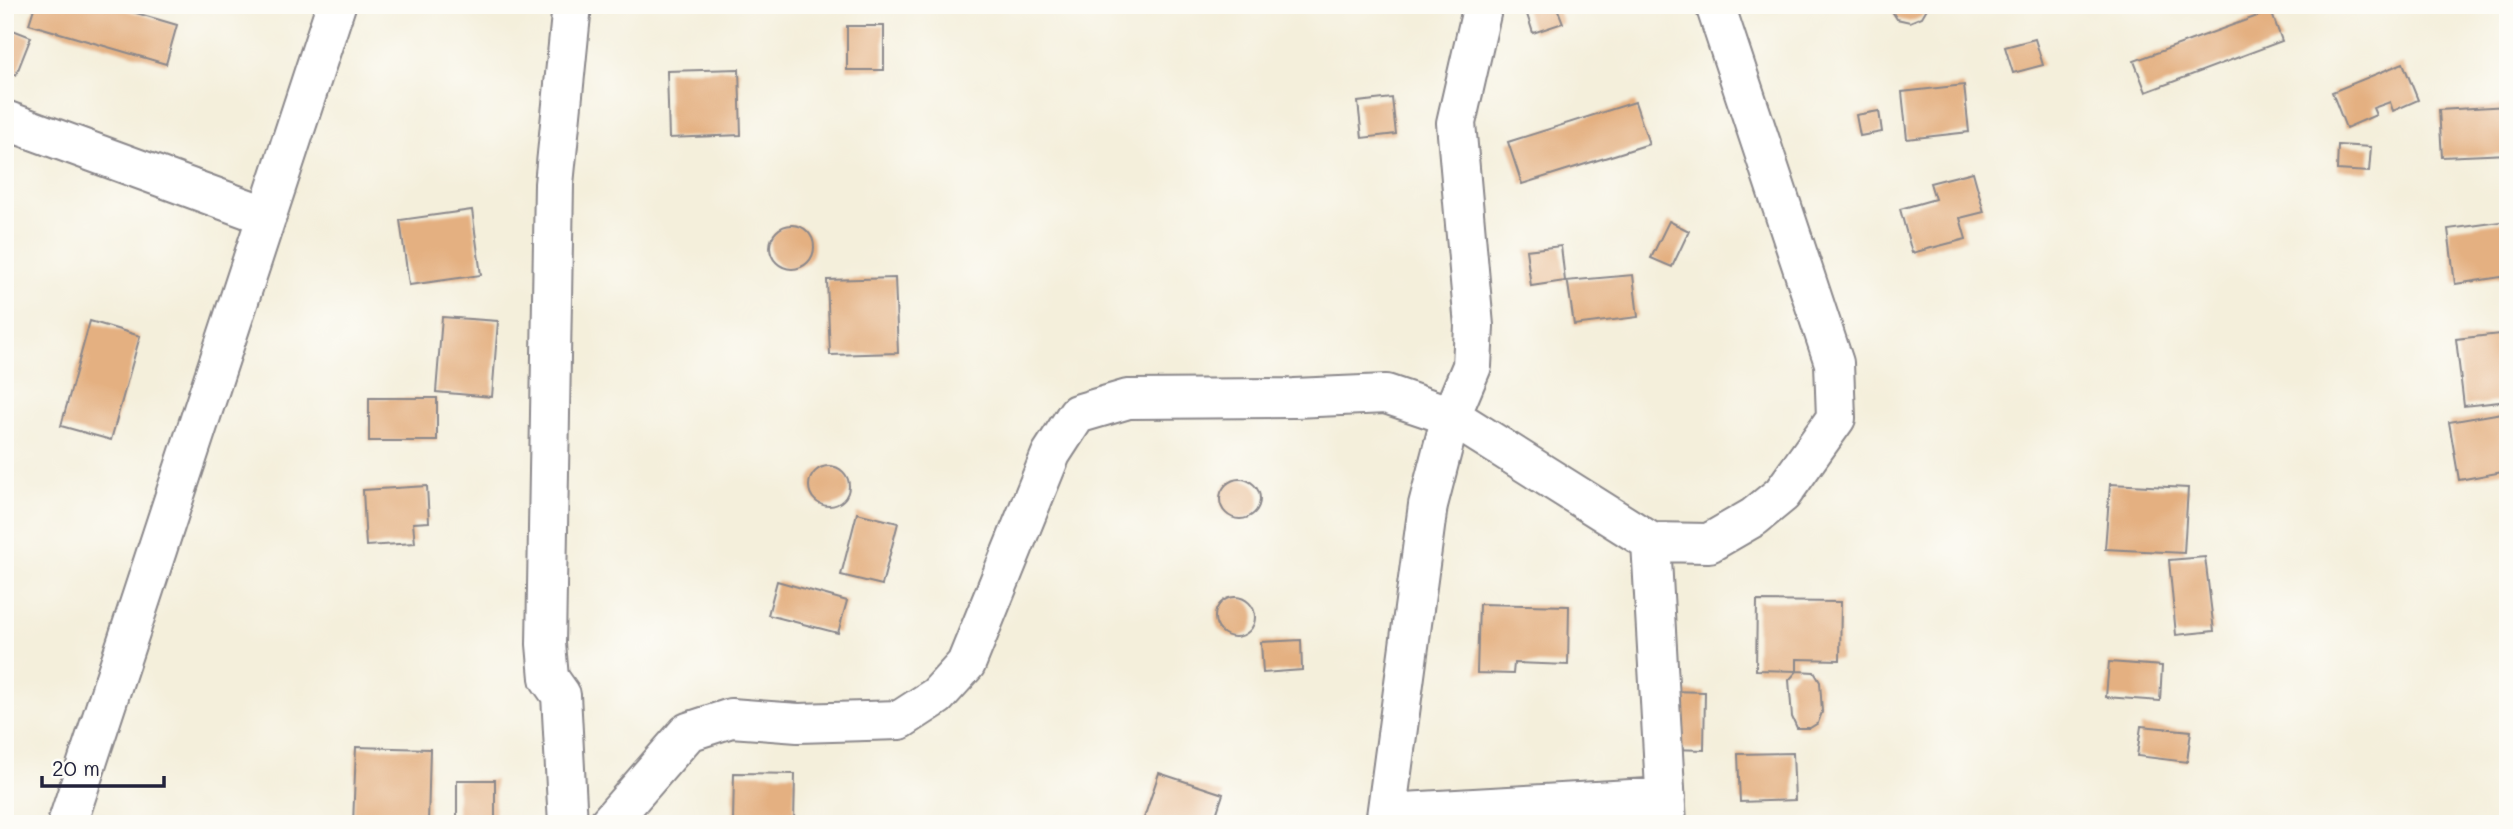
<svg xmlns="http://www.w3.org/2000/svg" width="2513" height="829" font-family="Mali,sans-serif">
  <style>
    .building { fill: #e4b081 }
    .lines { fill: none; stroke-linecap: round; stroke-linejoin: round }
    .minor-casing { stroke: #8b888b; stroke-width: 42 }
    .minor { stroke: #fff; stroke-width: 38 }
  </style>
  <rect width="100%" height="100%" fill="#fdfcf7"/>
  <filter id="ink" filterUnits="userSpaceOnUse"><feTurbulence type="fractalNoise" baseFrequency=".0143" numOctaves="2"/><feDisplacementMap in="SourceGraphic" scale="14" xChannelSelector="R" yChannelSelector="G"/><feConvolveMatrix kernelMatrix="1 2 1 2 8 2 1 2 1" color-interpolation-filters="sRGB"/></filter>
  <filter id="wash" filterUnits="userSpaceOnUse"><feTurbulence type="fractalNoise" baseFrequency=".00686" numOctaves="4" result="noise"/><feDisplacementMap in="SourceGraphic" scale="28" xChannelSelector="R" yChannelSelector="G"/><feGaussianBlur stdDeviation="1.57" result="paint"/><feColorMatrix in="noise" values="0 0 0 0 0 0 0 0 0 0 0 0 0 0 0 0 0 1.4 0 .05"/><feComposite in="paint" operator="in"/></filter>
  <g filter="url(#wash)">
    <rect width="100%" height="100%" fill="#f4efdb"/>
    <g id="blocks">
      <path class="building" d="M 35,5 L 109,5 L 177,25 L 166,64 L 29,24 Z
        M 1524,5 L 1556,5 L 1563,23 L 1533,33 Z
        M 1888,5 L 1929,5 L 1922,17 L 1910,22 L 1897,19 Z
        M 2271,11 L 2282,41 L 2146,92 L 2134,61 Z
        M 847,26 L 884,26 L 884,70 L 847,70 Z
        M 5,27 L 31,37 L 16,75 L 5,71 Z
        M 2035,39 L 2043,65 L 2013,73 L 2005,47 Z
        M 2403,63 L 2418,100 L 2393,111 L 2390,102 L 2373,108 L 2376,115 L 2346,128 L 2332,92 Z
        M 739,69 L 741,135 L 669,138 L 667,71 Z
        M 1964,85 L 1969,132 L 1907,139 L 1902,92 Z
        M 1392,98 L 1396,134 L 1362,138 L 1358,102 Z
        M 1635,102 L 1649,144 L 1522,184 L 1508,142 Z
        M 2508,106 L 2508,154 L 2442,157 L 2439,110 Z
        M 1879,111 L 1882,132 L 1860,136 L 1856,115 Z
        M 2338,145 L 2371,147 L 2369,172 L 2337,170 Z
        M 1973,172 L 1984,212 L 1960,218 L 1966,239 L 1912,253 L 1900,209 L 1935,199 L 1930,183 Z
        M 472,210 L 481,275 L 409,285 L 400,220 Z
        M 1669,221 L 1689,231 L 1672,267 L 1651,258 Z
        M 2508,221 L 2508,276 L 2455,284 L 2448,229 Z
        M770 247a22 22 0 1 1 44 0a22 22 0 1 1-44 0Z
        M 1561,246 L 1565,281 L 1531,286 L 1526,250 Z
        M 1633,275 L 1638,317 L 1574,325 L 1568,284 L 1565,281 Z
        M 895,278 L 898,353 L 830,355 L 827,280 Z
        M 442,317 L 498,321 L 492,397 L 436,392 Z
        M 90,321 L 140,336 L 111,440 L 61,426 Z
        M 2508,333 L 2508,401 L 2464,406 L 2456,339 Z
        M 369,398 L 437,398 L 437,441 L 369,441 Z
        M 2508,412 L 2508,471 L 2459,480 L 2449,422 Z
        M809 486a20 20 0 1 1 40 0a20 20 0 1 1-40 0Z
        M1220 499a20 20 0 1 1 40 0a20 20 0 1 1-40 0Z
        M 2110,484 L 2188,488 L 2184,553 L 2105,549 Z
        M 427,486 L 429,522 L 413,523 L 415,543 L 366,546 L 363,490 Z
        M 857,513 L 898,523 L 882,585 L 841,575 Z
        M 2205,557 L 2214,631 L 2176,635 L 2169,560 Z
        M 777,581 L 847,601 L 838,633 L 768,615 Z
        M1215 617a20 20 0 1 1 40 0a20 20 0 1 1-40 0Z
        M 1757,601 L 1841,602 L 1840,660 L 1797,659 L 1797,671 L 1756,670 Z
        M 1479,604 L 1569,606 L 1568,665 L 1514,663 L 1513,674 L 1477,673 Z
        M 1301,640 L 1302,670 L 1263,673 L 1261,642 Z
        M 2109,662 L 2162,666 L 2160,701 L 2106,697 Z
        M 1797,671 L 1814,672 L 1820,682 L 1822,712 L 1818,723 L 1810,728 L 1797,728 L 1792,717 L 1789,680 Z
        M 1671,691 L 1705,692 L 1704,750 L 1671,749 Z
        M 2141,726 L 2191,731 L 2187,762 L 2137,756 Z
        M 356,747 L 430,749 L 428,824 L 353,824 Z
        M 1793,753 L 1795,800 L 1740,802 L 1738,754 Z
        M 734,773 L 795,774 L 794,823 L 733,822 Z
        M 1159,773 L 1223,794 L 1213,824 L 1142,824 Z
        M 457,780 L 495,780 L 495,824 L 457,824 Z"/>
    </g>
  </g>
  <g filter="url(#ink)">
    <use href="#blocks" fill-opacity="0" stroke="#8b888b" stroke-width="2"/>
    <g class="lines">
      <g class="minor-casing">
        <path id="minor" d="M 5,120 L 267,216
          M 1651,542 L 1667,824
          M 1387,813 L 1666,797
          M 67,824 L 336,5
          M 568,824 L 561,695 L 549,678 L 546,644 L 554,184 L 572,5
          M 608,824 L 688,732 L 731,718 L 798,723 L 900,720 L 937,696 L 966,664 L 1051,454 L 1077,414 L 1128,399 L 1294,398 L 1386,394 L 1451,416 L 1651,542 L 1709,543 L 1754,517 L 1782,494 L 1836,418 L 1834,363 L 1715,5
          M 1385,824 L 1428,505 L 1451,416 L 1472,366 L 1474,326 L 1456,123 L 1483,5"/>
      </g>
      <use href="#minor" class="minor"/>
    </g>
  </g>
  <rect width="2513" height="829" fill="none" stroke="#fdfcf7" stroke-width="28"/>
  <path d="M42 776v10h122v-10" fill="none" stroke="#22223b" stroke-width="3.5"/>
  <text x="52" y="776" font-size="21" fill="#22223b" stroke="#fdfcf7" stroke-width="5" paint-order="stroke">20 m</text>
</svg>
